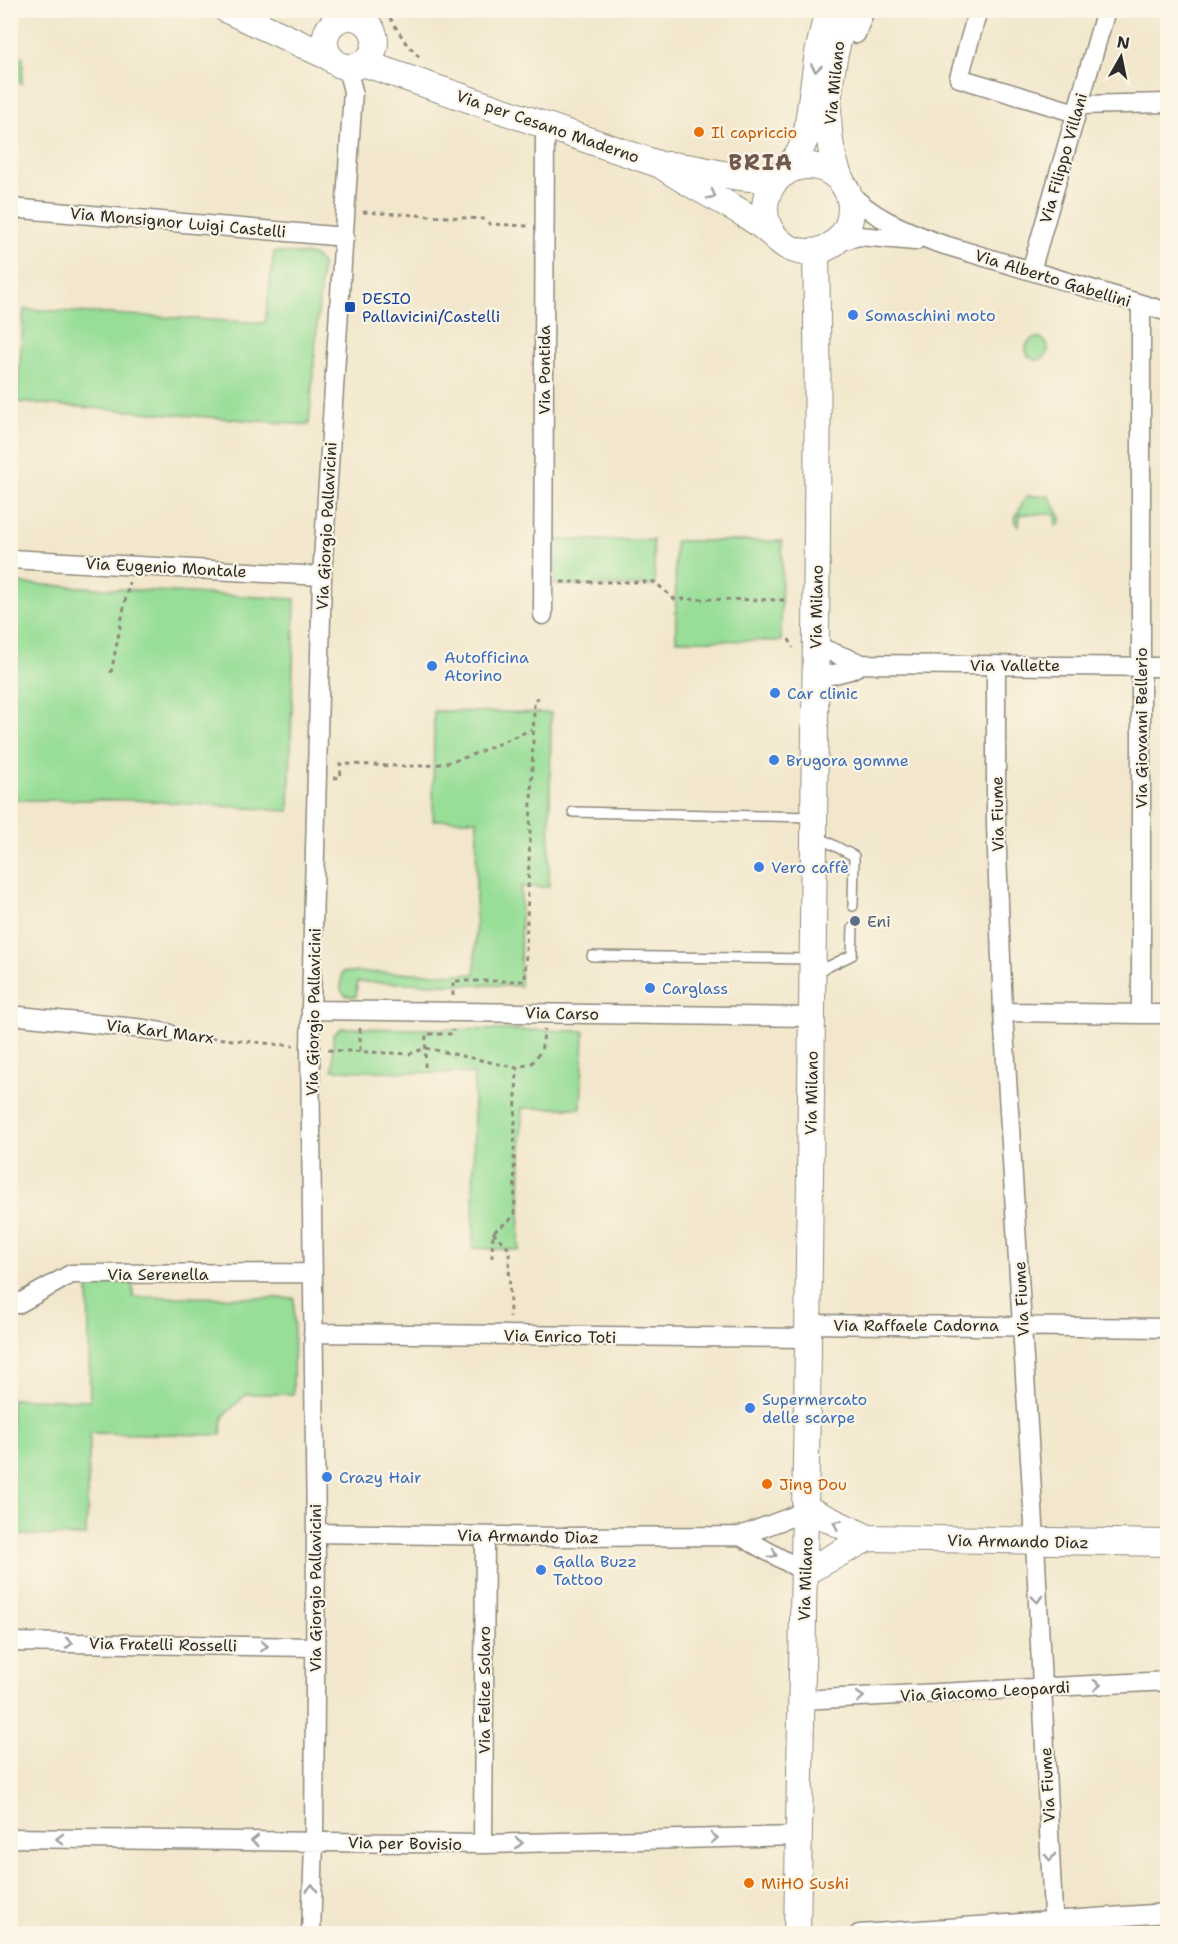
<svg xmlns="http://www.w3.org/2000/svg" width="1178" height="1944" font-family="'Shantell Sans',sans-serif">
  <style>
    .green { fill: #98de97; stroke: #628461; stroke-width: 1.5 }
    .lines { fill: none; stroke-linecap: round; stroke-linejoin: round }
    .lane-casing { stroke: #8e897c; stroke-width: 12 }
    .street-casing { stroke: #8e897c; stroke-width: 21 }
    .secondary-casing { stroke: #8e897c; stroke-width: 28 }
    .path { stroke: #8e897c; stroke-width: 3; stroke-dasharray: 4.5 4.5; stroke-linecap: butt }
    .lane { stroke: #fff; stroke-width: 9 }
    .street { stroke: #fff; stroke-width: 18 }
    .secondary { stroke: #fff; stroke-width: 26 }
    .oneway { stroke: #a0a0a0 }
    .food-dot { fill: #e8710a; stroke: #fcf5e5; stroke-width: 2 }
    .transit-dot { fill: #1a4fb4; stroke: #fcf5e5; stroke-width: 2 }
    .shop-dot { fill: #3f7fe0; stroke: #fcf5e5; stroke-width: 2 }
    .service-dot { fill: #5c6f8a; stroke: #fcf5e5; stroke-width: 2 }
    .labels { text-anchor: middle; stroke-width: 4.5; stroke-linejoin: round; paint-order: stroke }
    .street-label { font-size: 16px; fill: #2b2b2b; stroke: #fcf5e5 }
    .food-label { font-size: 16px; fill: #c56008; stroke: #fcf5e5; text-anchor: start }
    .transit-label { font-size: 16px; fill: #164399; stroke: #fcf5e5; text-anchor: start }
    .shop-label { font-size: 16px; fill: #366cbe; stroke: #fcf5e5; text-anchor: start }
    .service-label { font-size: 16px; fill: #4e5e75; stroke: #fcf5e5; text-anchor: start }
    .district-label { font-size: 22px; font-weight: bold; letter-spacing: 1.5px; fill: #705951; stroke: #fcf5e5 }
  </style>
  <rect width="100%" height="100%" fill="#fcf5e5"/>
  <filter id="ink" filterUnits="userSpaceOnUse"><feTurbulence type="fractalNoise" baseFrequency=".0167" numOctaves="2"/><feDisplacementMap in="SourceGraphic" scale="12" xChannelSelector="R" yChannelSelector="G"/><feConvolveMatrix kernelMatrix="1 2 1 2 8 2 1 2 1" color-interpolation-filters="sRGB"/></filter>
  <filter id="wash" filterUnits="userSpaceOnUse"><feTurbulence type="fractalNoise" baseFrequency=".008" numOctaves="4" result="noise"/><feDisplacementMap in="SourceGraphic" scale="24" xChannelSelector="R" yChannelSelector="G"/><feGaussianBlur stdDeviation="1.35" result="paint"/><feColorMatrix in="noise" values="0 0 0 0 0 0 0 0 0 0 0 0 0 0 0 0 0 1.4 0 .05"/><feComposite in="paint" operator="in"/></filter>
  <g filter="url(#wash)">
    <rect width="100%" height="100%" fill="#f2e7cc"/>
    <path class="green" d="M 11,57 L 23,57 L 22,83 L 11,82 Z
      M 274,252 L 313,255 L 322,264 L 309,425 L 17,402 L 24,309 L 265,323 Z
      M1026 349a11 11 0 1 1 22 0a11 11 0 1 1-22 0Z
      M 1026,496 L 1049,496 L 1061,518 L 1061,523 L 1056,526 L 1056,514 L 1020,514 L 1019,526 L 1015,523 L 1015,518 Z
      M 554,540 L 653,540 L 655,586 L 555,585 Z
      M 675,541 L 782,541 L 781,641 L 676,640 Z
      M 10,583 L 295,599 L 289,811 L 135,800 L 16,800 L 10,765 Z
      M 434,711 L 551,713 L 549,887 L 521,887 L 520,986 L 357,982 L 356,997 L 346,996 L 341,990 L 342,972 L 475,974 L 477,820 L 433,820 Z
      M 341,1028 L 584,1031 L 581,1108 L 522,1108 L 519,1250 L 473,1248 L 474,1074 L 333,1070 L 333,1035 Z
      M 88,1283 L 133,1283 L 133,1297 L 294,1298 L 293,1394 L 246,1394 L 223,1417 L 221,1435 L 90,1433 L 86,1536 L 11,1535 L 11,1399 L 90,1400 Z"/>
  </g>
  <g filter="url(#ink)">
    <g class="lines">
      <g class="lane-casing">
        <path id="lane" d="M 573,812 L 812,817
          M 818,837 L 854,856 L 853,906
          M 592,956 L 810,959
          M 815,973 L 852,955 L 853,928"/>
      </g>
      <g class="street-casing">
        <path id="street" d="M 364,10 L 370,28
          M 978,10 L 959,78 L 1076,113
          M 340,19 L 344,10
          M 856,34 L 865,10
          M 1079,105 L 1168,103
          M 846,189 C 870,217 904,230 938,243 L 1168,312
          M 10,208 L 345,237
          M 834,243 L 859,236 L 915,241
          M 1031,271 L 1106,10
          M 10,559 L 322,576
          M 543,615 L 545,125
          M 816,646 L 862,664 L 1168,667
          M 996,665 L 996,825 L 1003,1012 L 1035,1541 L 1054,1934
          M 815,679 L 850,670 L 862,664
          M 312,1010 L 812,1017
          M 1003,1012 L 1141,1014 L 1141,304
          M 1141,1014 L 1168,1014
          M 10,1015 L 145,1029 L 168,1033
          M 10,1304 L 18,1304 L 71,1274 L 313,1273
          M 808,1324 L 1168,1328
          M 313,1333 L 808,1338
          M 316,1533 L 560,1537 L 740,1536 L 791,1517 L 807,1509
          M 740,1536 L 805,1572
          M 10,1642 L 315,1647
          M 802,1700 L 1168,1681
          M 10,1838 L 483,1844 L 799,1836
          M 483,1844 L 485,1536
          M 311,1934 L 314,1842 L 316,1533 L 310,1048 L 322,576 L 353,91 L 349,76 L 342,66
          M 859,1934 L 1168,1913"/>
      </g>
      <g class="secondary-casing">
        <path id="secondary" d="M 227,10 L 331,58
          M325 42a25 25 0 1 1 50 0a25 25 0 1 1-50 0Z
          M 363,63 L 661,165 C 699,193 744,207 778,240
          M 668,165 C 705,166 747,187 784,174 L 800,151 L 806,137 L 818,53 L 828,10
          M765 209a43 43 0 1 1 86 0a43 43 0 1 1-86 0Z
          M 844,186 C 817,135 829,63 847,10
          M 807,1509 L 868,1538 L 1168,1543
          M 805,1572 L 868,1538
          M 797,1934 C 805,1570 811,1207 814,843 C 815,646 820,449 816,252"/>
      </g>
      <path class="path" d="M 290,10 L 292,10
        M 385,10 L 406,43 L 421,59
        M 363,212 L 484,219 L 490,224 L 528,226
        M 561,582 L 655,582 L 674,599 L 787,600
        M 789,639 L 793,648
        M 111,673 L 129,582
        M 334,778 L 341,777 L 340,764 C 371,764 403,768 433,765 C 468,761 500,741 532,730
        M 453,996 L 453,981 L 525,981 L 534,711 L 534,700 L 542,696
        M 360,1028 L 360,1053
        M 184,1035 L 294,1046
        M 328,1050 L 409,1054 L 426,1048 L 517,1068 L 532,1063 L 541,1051 L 545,1029
        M 425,1067 L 426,1034 L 453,1034 L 453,1030
        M 493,1232 L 509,1249 L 510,1317
        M 492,1258 L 493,1232 L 510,1220 L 515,1213 L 514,1151 L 517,1068"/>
      <use href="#lane" class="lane"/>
      <use href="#street" class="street"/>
      <use href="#secondary" class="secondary"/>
    </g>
    <defs><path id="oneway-chevron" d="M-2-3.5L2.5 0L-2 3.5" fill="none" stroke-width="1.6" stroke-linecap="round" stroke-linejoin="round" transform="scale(1.5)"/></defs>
    <g class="oneway">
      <use href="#oneway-chevron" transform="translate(816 68) rotate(98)"/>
      <use href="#oneway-chevron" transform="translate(712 195) rotate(28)"/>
      <use href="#oneway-chevron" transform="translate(837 1524) rotate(-155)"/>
      <use href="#oneway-chevron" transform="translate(773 1554) rotate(29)"/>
      <use href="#oneway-chevron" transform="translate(1037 1599) rotate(87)"/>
      <use href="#oneway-chevron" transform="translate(69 1643) rotate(1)"/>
      <use href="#oneway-chevron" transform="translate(264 1646) rotate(1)"/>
      <use href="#oneway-chevron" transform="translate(1097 1685) rotate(-3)"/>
      <use href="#oneway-chevron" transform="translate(860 1697) rotate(-3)"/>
      <use href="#oneway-chevron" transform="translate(714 1838) rotate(-1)"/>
      <use href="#oneway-chevron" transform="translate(60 1839) rotate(-179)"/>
      <use href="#oneway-chevron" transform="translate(255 1841) rotate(-179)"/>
      <use href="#oneway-chevron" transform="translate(519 1843) rotate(-1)"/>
      <use href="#oneway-chevron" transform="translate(1050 1857) rotate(87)"/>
      <use href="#oneway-chevron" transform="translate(312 1888) rotate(-88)"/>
    </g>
  </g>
  <g class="food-dot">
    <circle cx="699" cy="132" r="6"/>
    <circle cx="767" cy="1484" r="6"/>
    <circle cx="749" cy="1883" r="6"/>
  </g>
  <rect class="transit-dot" x="344" y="301" width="12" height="12" rx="3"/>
  <g class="shop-dot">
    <circle cx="853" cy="315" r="6"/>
    <circle cx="432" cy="666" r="6"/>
    <circle cx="775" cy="693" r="6"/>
    <circle cx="774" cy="760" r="6"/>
    <circle cx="759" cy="867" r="6"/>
    <circle cx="650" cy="988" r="6"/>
    <circle cx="750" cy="1408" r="6"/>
    <circle cx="327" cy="1477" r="6"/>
    <circle cx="541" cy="1570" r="6"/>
  </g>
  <circle class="service-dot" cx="855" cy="921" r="6"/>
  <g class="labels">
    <g class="street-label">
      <text transform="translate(834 83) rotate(-84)" y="6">Via Milano</text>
      <text transform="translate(548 126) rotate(19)" y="6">Via per Cesano Maderno</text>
      <text transform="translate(1063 158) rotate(-74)" y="6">Via Filippo Villani</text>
      <text transform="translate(178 222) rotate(5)" y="6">Via Monsignor Luigi Castelli</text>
      <text transform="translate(1053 278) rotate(17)" y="6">Via Alberto Gabellini</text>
      <text transform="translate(544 370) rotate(-90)" y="6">Via Pontida</text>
      <text transform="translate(326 526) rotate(-87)" y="6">Via Giorgio Pallavicini</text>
      <text transform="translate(166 567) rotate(3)" y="6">Via Eugenio Montale</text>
      <text transform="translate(816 607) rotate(-89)" y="6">Via Milano</text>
      <text x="1015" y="671">Via Vallette</text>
      <text transform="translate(1141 728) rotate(-90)" y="6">Via Giovanni Bellerio</text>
      <text transform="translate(997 814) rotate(-91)" y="6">Via Fiume</text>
      <text transform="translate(313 1012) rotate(-89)" y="6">Via Giorgio Pallavicini</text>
      <text transform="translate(562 1013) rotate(1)" y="6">Via Carso</text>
      <text transform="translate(160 1031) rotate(7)" y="6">Via Karl Marx</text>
      <text transform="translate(811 1093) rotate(-89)" y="6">Via Milano</text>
      <text x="158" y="1280">Via Serenella</text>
      <text transform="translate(1021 1299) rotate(-93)" y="6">Via Fiume</text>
      <text x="916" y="1331">Via Raffaele Cadorna</text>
      <text transform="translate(560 1336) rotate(1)" y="6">Via Enrico Toti</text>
      <text transform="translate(528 1536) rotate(1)" y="6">Via Armando Diaz</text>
      <text transform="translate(1018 1541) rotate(1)" y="6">Via Armando Diaz</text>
      <text transform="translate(805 1579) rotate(-88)" y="6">Via Milano</text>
      <text transform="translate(315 1588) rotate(-90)" y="6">Via Giorgio Pallavicini</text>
      <text transform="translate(163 1644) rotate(1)" y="6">Via Fratelli Rosselli</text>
      <text transform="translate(484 1690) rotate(-90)" y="6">Via Felice Solaro</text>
      <text transform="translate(985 1691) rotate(-3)" y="6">Via Giacomo Leopardi</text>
      <text transform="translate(1047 1785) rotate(-93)" y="6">Via Fiume</text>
      <text transform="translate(405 1843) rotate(1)" y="6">Via per Bovisio</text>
    </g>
    <g class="food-label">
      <text x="711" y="138">Il capriccio</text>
      <text x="779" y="1490">Jing Dou</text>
      <text x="761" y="1889">MiHO Sushi</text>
    </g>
    <g class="transit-label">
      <text x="362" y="304">DESIO<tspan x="362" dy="18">Pallavicini/Castelli</tspan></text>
    </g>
    <g class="shop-label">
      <text x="865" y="321">Somaschini moto</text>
      <text x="444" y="663">Autofficina<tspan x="444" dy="18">Atorino</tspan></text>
      <text x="787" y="699">Car clinic</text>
      <text x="786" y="766">Brugora gomme</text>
      <text x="771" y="873">Vero caffè</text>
      <text x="662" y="994">Carglass</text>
      <text x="762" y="1405">Supermercato<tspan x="762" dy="18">delle scarpe</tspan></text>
      <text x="339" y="1483">Crazy Hair</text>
      <text x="553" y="1567">Galla Buzz<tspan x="553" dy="18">Tattoo</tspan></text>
    </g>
    <g class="service-label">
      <text x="867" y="927">Eni</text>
    </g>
    <g class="district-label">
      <text x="761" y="170">BRIA</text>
    </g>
  </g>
  <rect width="1178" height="1944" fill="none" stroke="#fcf5e5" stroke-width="36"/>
  <g transform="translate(1121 57) rotate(9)" stroke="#fcf5e5" stroke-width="4.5" paint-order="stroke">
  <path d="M0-4.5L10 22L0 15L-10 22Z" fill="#2b2b2b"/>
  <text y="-9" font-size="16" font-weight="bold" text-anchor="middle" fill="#2b2b2b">N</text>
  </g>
</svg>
